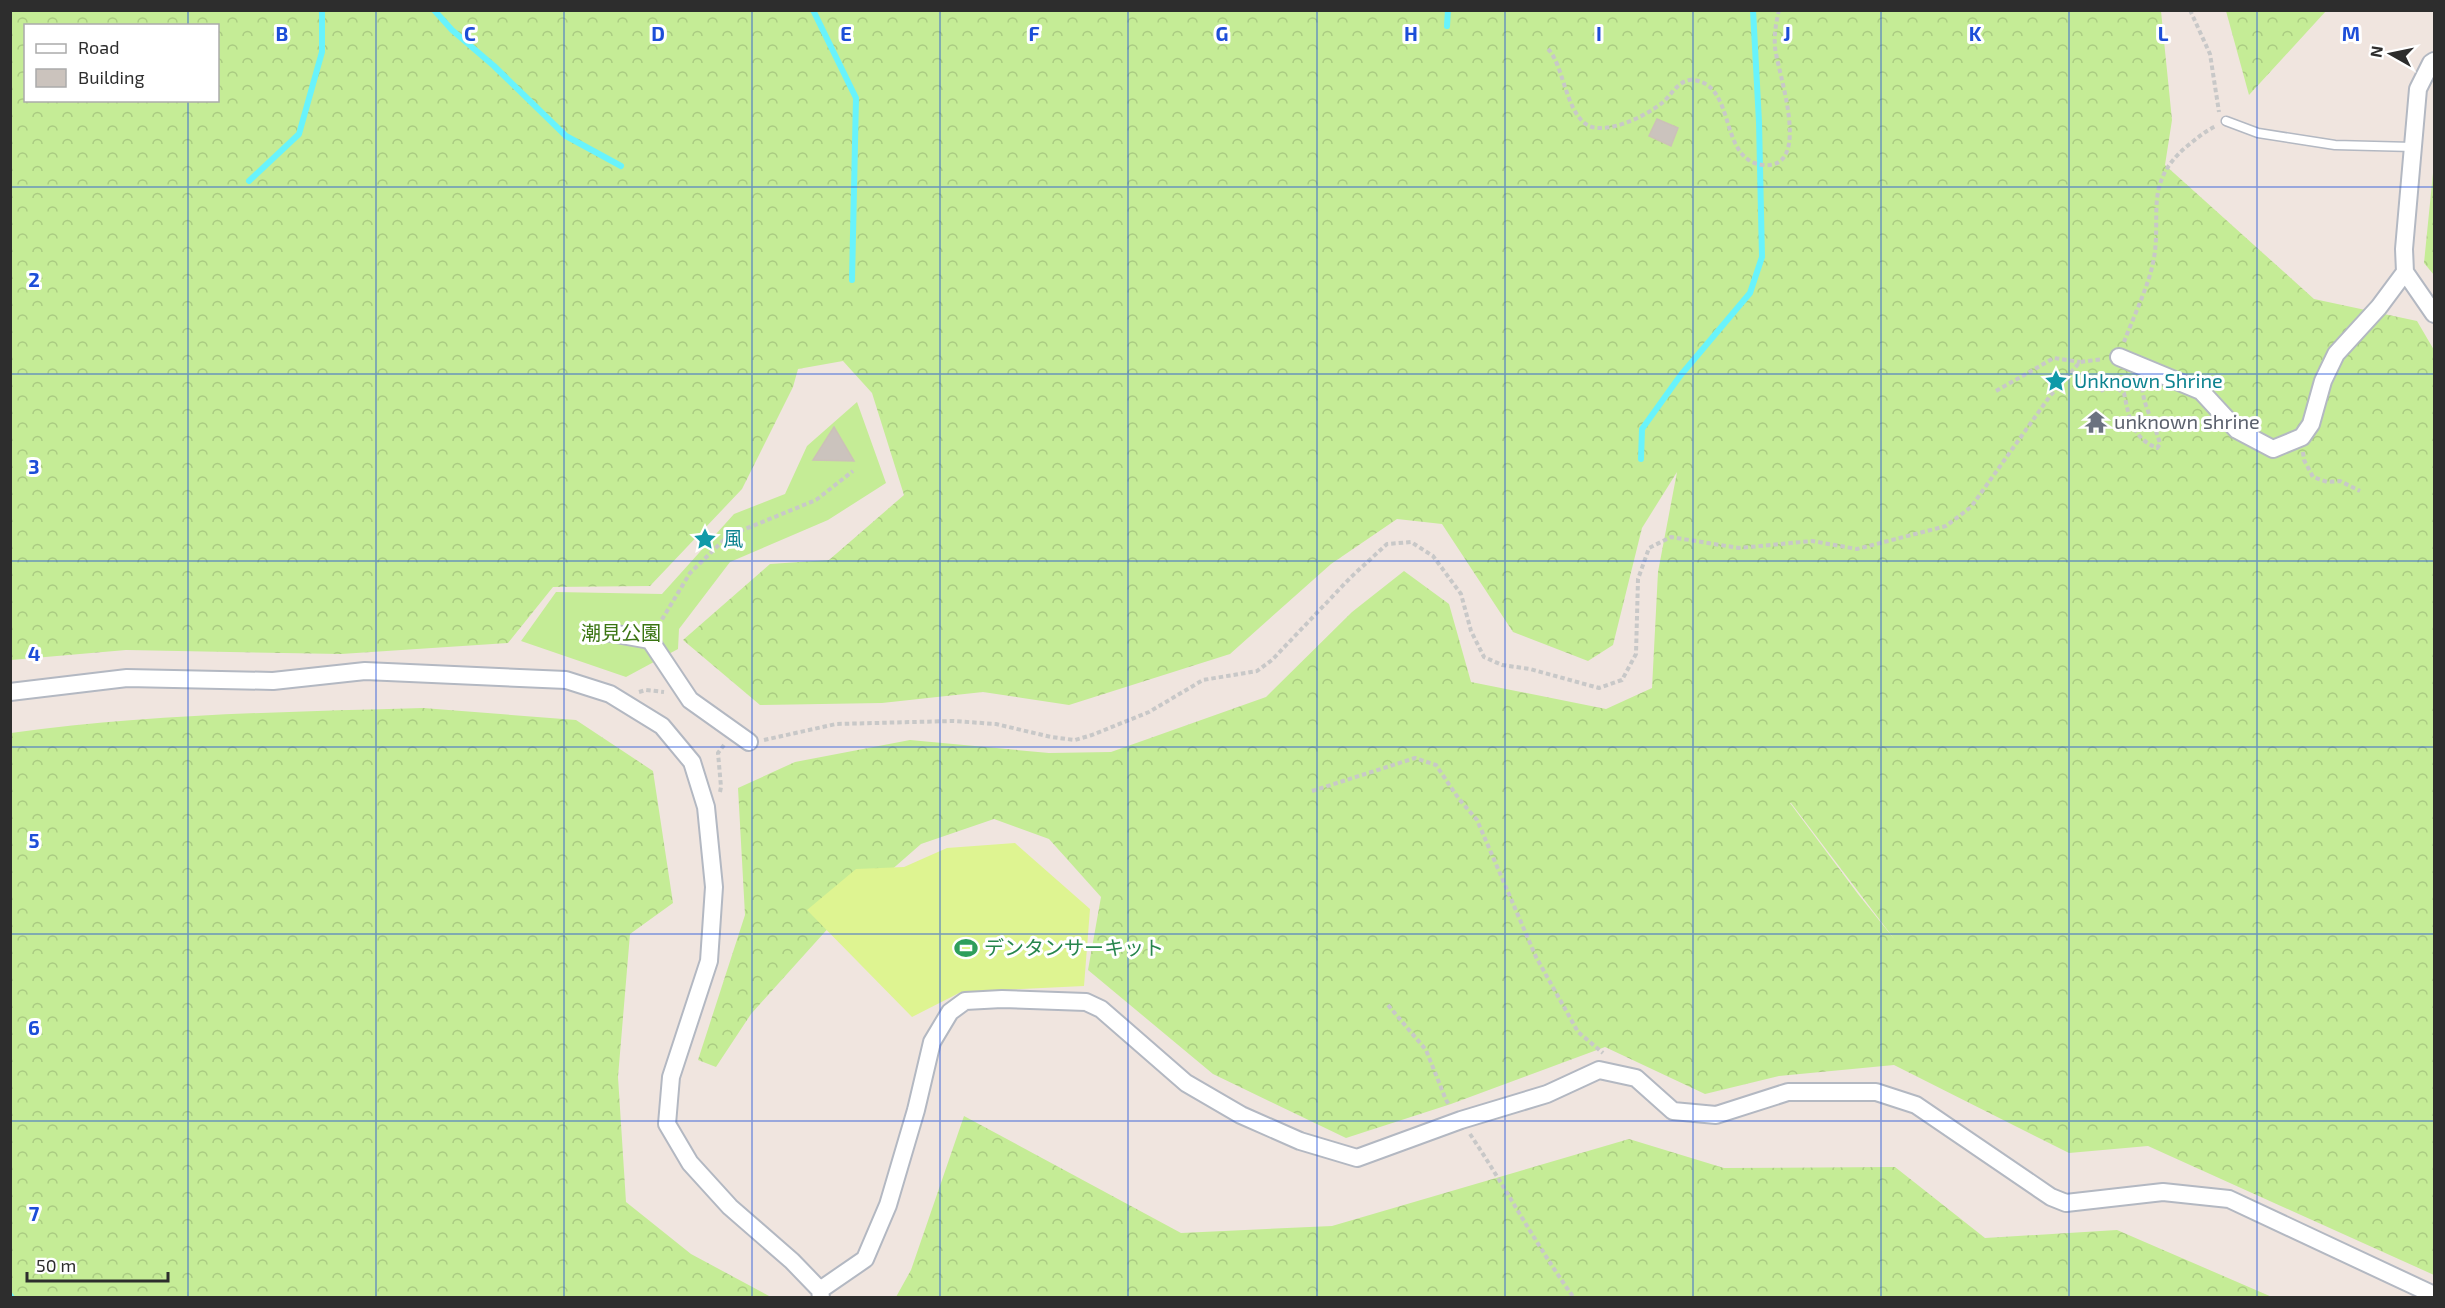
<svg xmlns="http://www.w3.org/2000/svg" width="2445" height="1308" font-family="'Exo 2','Noto Sans JP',sans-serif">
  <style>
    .grass { fill: #c5ec96 }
    .forest { fill: url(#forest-crowns); fill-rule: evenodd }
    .pitch { fill: #def491 }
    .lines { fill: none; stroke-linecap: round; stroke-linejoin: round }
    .stream { stroke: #68f3fc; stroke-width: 6 }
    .building { fill: #cbc3bd; stroke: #ccc1b8; stroke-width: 1.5 }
    .service-casing { stroke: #b3b8c2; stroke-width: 11 }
    .minor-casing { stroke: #b3b8c2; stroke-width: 20 }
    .path { stroke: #c8c8c8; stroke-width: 4; stroke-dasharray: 4.5 3; stroke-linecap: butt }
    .service { stroke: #fff; stroke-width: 8 }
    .minor { stroke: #fff; stroke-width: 16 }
    .grid { fill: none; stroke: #1d4ed8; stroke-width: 1.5; stroke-opacity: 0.55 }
    .labels { text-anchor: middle; stroke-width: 6; stroke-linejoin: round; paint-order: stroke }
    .culture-label { font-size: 20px; fill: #0d838f; stroke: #fff; text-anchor: start }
    .worship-label { font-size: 20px; fill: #5b616d; stroke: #fff; text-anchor: start }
    .park-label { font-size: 20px; fill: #3b7513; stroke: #fff }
    .leisure-label { font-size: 20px; fill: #27864d; stroke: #fff; text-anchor: start }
    .grid-label { font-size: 20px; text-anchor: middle; font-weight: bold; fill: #1d4ed8; stroke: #fff; stroke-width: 6; stroke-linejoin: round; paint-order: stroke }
  </style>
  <defs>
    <pattern id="forest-crowns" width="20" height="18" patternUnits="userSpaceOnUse" patternTransform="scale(1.5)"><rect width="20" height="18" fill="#c5ec96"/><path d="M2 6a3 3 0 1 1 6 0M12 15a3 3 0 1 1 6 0" fill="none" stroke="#aacb82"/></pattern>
  </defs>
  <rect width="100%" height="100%" fill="#f0e5df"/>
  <path class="grass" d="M 857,402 L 886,483 L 828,520 L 730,562 L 679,629 L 678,649 L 626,677 L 521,641 L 556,592 L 662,594 L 734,514 L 785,494 L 807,446 Z"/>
  <path class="forest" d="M 11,11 L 2161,11 L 2172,120 L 2165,165 L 2314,299 L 2417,321 L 2434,350 L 2434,1275 L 2148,1146 L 2069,1153 L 1894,1065 L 1779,1076 L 1705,1094 L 1605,1047 L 1451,1104 L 1346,1138 L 1213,1074 L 1088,970 L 1101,897 L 1049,839 L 994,819 L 921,844 L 841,914 L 751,1014 L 716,1067 L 698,1060 L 745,915 L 738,788 L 795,762 L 910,740 L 1049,753 L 1111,752 L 1266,697 L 1352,612 L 1404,571 L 1449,604 L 1471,682 L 1606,709 L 1652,688 L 1658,572 L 1677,472 L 1642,528 L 1613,645 L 1588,661 L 1513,632 L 1442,524 L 1397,519 L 1331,564 L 1230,654 L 1069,705 L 983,692 L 882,703 L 760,705 L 683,640 L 770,564 L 829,560 L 904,495 L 872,393 L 843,361 L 798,369 L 793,387 L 742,489 L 650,586 L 553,587 L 508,643 L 341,654 L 126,650 L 11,660 ZM 26,26 L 218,26 L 218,100 L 26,100 ZM 1790,803 L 1791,803 L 1895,940 L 1858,894 Z
    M 2226,11 L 2326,10 L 2326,11 L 2249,95 Z
    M 2434,163 L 2434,275 L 2424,263 Z
    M 423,708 L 576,720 L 653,771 L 673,903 L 630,934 L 618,1077 L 626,1202 L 691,1254 L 771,1297 L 11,1297 L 11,733 C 147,714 285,712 423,708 Z
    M 964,1116 L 1181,1233 L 1332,1226 L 1629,1139 L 1724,1168 L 1895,1167 L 1985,1238 L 2117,1230 L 2272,1297 L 896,1297 L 911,1270 Z"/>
  <path class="pitch" d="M 1015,843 L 1090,909 L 1084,986 L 961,992 L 912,1017 L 807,910 L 856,869 L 904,867 L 947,848 Z"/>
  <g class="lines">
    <path class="stream" d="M 434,10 L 452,30 L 494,66 L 566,136 L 621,166
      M 813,10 L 856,98 L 852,280
      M 1447,26 L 1448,10
      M 249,181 L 299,134 L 322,52 L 322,10
      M 1641,459 L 1642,429 L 1680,376 L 1750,293 L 1762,257 L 1759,122 L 1753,10
      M 10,1295 L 12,1298"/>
  </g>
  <path class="building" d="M 1657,119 L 1678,128 L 1671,146 L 1649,136 Z
    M 834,427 L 854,461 L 813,460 Z"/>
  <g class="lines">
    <g class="service-casing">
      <path id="service" d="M 2226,121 L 2258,133 L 2335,145 L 2413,147"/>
    </g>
    <g class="minor-casing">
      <path id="minor" d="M 2434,61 L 2431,63 L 2418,89 L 2404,249 L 2405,272 L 2434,314
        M 2119,357 L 2201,391 L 2237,430 L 2273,449 L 2302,437 L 2311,424 L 2323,381 L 2336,354 L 2379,307 L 2405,272
        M 605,632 L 650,640 L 690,700 L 749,742
        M 10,692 L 127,678 L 273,681 L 365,671 L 566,680 L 610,694 L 662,726 L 692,762 L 706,807 L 714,887 L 709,961 L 671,1077 L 667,1124 L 690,1163 L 730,1207 L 792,1261 L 820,1290 L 821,1298
        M 820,1290 L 865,1259 L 888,1205 L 916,1110 L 932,1042 L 950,1012 L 965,1001 L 1002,999 L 1086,1002 L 1101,1009 L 1186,1083 L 1241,1115 L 1300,1141 L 1357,1158 L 1461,1120 L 1547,1094 L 1599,1070 L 1636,1078 L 1673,1111 L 1716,1115 L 1788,1092 L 1876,1092 L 1916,1105 L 2051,1197 L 2066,1203 L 2163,1192 L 2229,1199 L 2434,1295"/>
    </g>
    <path class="path" d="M 2190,10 L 2210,54 L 2219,112
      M 1548,49 C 1566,67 1566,128 1599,128 C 1618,129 1647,115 1662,103 C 1672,95 1679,78 1694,80 C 1737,86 1718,160 1763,165 C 1814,170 1777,71 1775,47 C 1774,34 1776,23 1779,10
      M 2124,342 C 2133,318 2148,287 2153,263 C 2163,216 2142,185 2186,147 C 2196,139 2205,131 2216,126
      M 1996,391 L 2054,358 L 2080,362
      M 2103,392 L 2099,383 L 2109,383 L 2124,393 C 2129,417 2132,438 2157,448 L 2160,444 C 2155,424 2143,406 2142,386
      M 2303,452 L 2304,460 L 2313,477 L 2327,482 L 2340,481 L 2360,491
      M 658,626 L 690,573 L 728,536 L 816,500 L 853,471
      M 639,692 L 646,690 L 664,692
      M 764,740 L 836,724 L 953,721 L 996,724 L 1051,737 L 1075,740 L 1092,735 L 1149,712 L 1203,680 L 1257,671 L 1272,660 L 1351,577 L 1387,544 L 1411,542 L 1433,556 L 1461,594 L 1471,631 L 1484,657 L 1502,665 L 1530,669 L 1599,688 L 1622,680 L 1636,654 L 1638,579 L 1649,548 L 1671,537 L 1739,548 L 1812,541 L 1857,549 L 1946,526 L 1971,507 L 2050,396 L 2080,362 L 2103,359
      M 1312,791 L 1415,758 L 1436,765 L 1459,799 L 1477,820 L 1536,957 L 1578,1032 L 1603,1053
      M 720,792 L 721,787 L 718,753 L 724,745
      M 1388,1005 L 1426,1050 L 1446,1100 L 1450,1106
      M 1470,1134 C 1506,1188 1536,1245 1574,1298"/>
    <use href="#service" class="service"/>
    <use href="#minor" class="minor"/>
  </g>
  <path class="grid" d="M 188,10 L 188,26M 376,10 L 376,1298M 564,10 L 564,1298M 752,10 L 752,1298M 940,10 L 940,1298M 1128,10 L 1128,1298M 1317,10 L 1317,1298M 1505,10 L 1505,1298M 1693,10 L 1693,1298M 1881,10 L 1881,1298M 2069,10 L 2069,1298M 2257,10 L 2257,1298M 188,100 L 188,1298M 10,187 L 2434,187M 10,374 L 2434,374M 10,561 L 2434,561M 10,747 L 2434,747M 10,934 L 2434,934M 10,1121 L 2434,1121"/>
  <defs>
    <g id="sight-bare" transform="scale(1.8)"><path d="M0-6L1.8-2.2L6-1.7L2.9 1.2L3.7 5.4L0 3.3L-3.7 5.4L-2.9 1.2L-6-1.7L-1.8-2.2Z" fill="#0f9aa8" stroke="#fff" stroke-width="2.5" paint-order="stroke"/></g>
    <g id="temple-bare" transform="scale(1.8)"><path d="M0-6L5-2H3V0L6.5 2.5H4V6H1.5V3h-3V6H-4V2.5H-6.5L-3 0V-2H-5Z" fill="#6b7280" stroke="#fff" stroke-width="2.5" paint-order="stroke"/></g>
    <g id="stadium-bare" transform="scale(1.8)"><path d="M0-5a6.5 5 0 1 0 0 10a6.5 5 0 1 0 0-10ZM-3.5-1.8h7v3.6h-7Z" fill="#2e9e5b" stroke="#fff" stroke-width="2.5" paint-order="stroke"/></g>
  </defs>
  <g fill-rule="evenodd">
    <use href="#sight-bare" x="2056" y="381"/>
    <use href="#temple-bare" x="2096" y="422"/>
    <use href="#sight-bare" x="705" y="539"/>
    <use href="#stadium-bare" x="966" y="948"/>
  </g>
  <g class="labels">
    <g class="culture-label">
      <text x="2074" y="388">Unknown Shrine</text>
      <text x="723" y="546">風</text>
    </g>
    <g class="worship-label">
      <text x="2114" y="429">unknown shrine</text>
    </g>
    <g class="park-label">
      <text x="621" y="640">潮見公園</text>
    </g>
    <g class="leisure-label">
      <text x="984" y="955">デンタンサーキット</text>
    </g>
  </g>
  <g class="grid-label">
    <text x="282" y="41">B</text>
    <text x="470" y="41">C</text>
    <text x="658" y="41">D</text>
    <text x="846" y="41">E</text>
    <text x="1034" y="41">F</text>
    <text x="1222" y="41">G</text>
    <text x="1411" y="41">H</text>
    <text x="1599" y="41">I</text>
    <text x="1787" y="41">J</text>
    <text x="1975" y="41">K</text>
    <text x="2163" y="41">L</text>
    <text x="2351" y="41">M</text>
    <text x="34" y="287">2</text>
    <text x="34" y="474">3</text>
    <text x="34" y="661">4</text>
    <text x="34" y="848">5</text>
    <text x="34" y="1035">6</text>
    <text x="34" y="1221">7</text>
  </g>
  <rect width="2445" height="1308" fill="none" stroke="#2d2d2d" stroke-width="24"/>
  <rect x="24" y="24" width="195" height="78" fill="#ffffff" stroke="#ababab" stroke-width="1.5"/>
  <rect x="36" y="44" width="30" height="9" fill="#ffffff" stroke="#ababab" stroke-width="1.5"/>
  <text x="78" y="54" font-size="18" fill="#2d2d2d">Road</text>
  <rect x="36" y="69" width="30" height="18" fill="#cbc3bd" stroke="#ababab" stroke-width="1.5"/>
  <text x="78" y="84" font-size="18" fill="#2d2d2d">Building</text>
  <g transform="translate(2391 54) rotate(279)" stroke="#ffffff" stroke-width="4.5" paint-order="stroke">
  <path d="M0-4.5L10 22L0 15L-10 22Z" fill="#2d2d2d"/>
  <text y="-9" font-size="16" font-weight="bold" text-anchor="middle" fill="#2d2d2d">N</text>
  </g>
  <path d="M27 1272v9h141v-9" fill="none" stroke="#2d2d2d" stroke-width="3"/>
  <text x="36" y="1272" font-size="18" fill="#2d2d2d" stroke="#ffffff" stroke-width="4.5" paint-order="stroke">50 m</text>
</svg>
